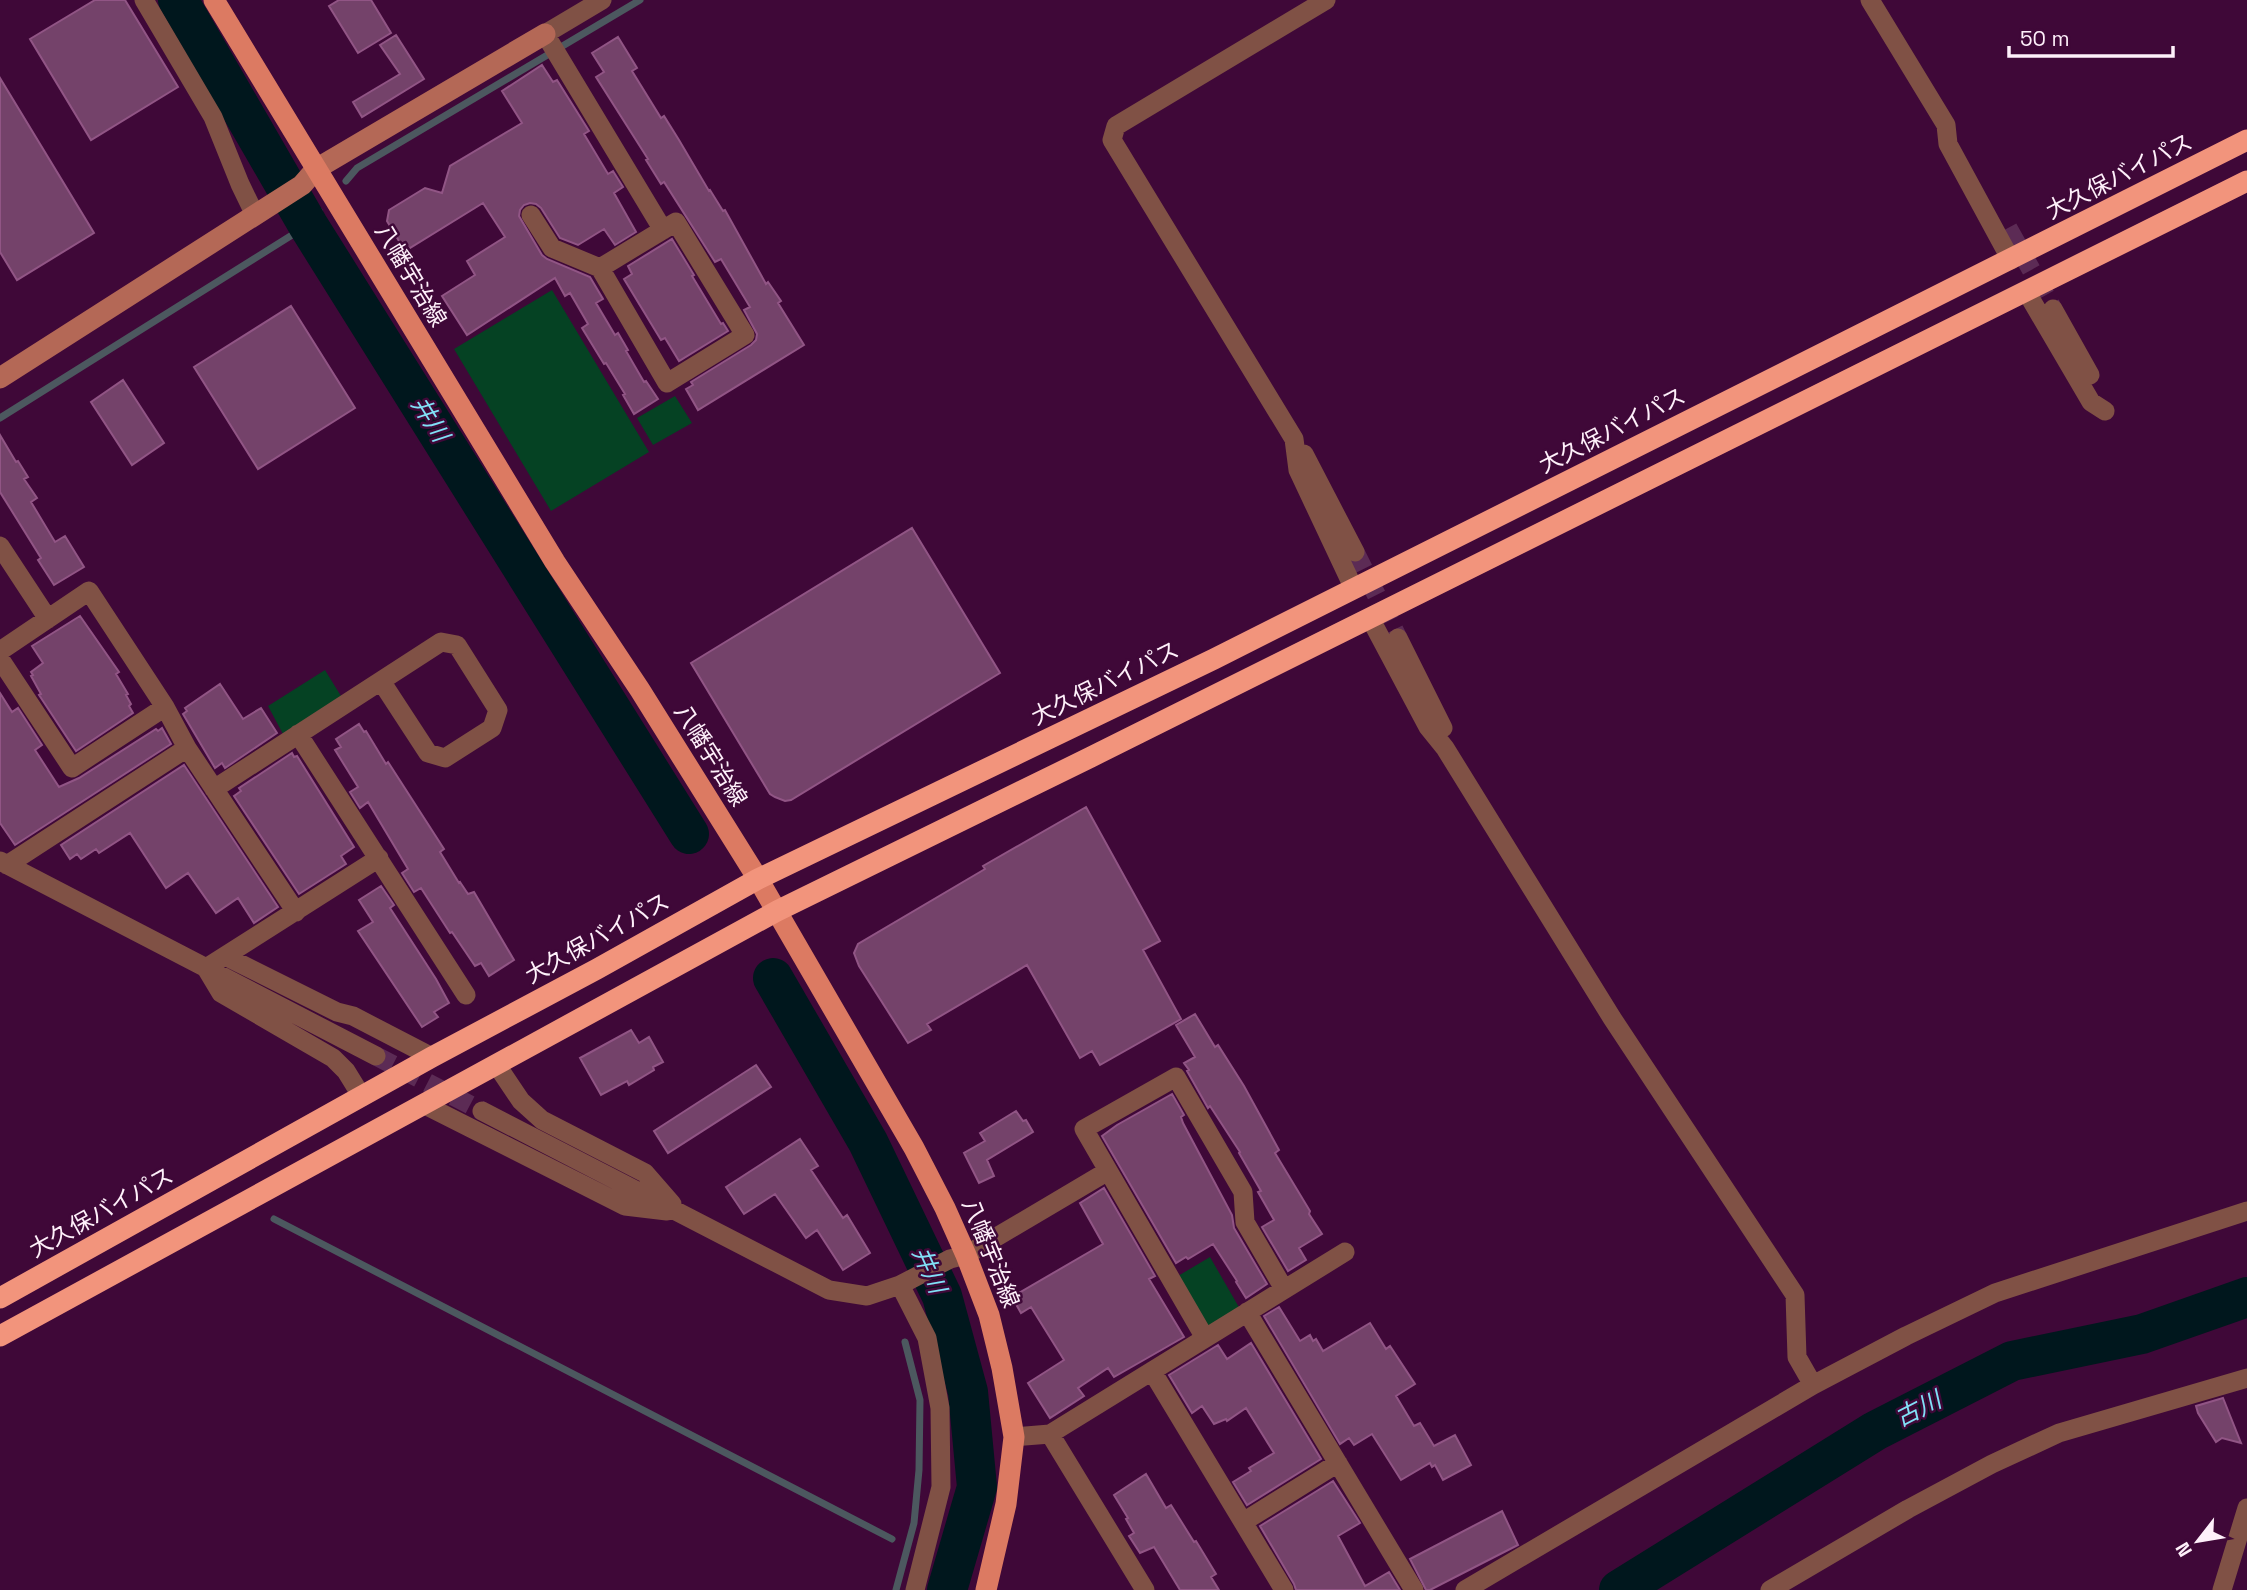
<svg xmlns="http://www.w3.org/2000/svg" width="2247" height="1590" font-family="'Space Grotesk','Noto Sans JP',sans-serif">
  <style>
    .green { fill: #054223 }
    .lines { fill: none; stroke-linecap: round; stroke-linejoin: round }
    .stream { stroke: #4c585f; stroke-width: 7 }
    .river { stroke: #00171d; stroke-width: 40 }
    .building { fill: #74426a; stroke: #915585; stroke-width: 2 }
    .street-tunnel { stroke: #5c2b55; stroke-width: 19; stroke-dasharray: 19 10; stroke-linecap: butt }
    .street { stroke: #805145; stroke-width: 19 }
    .secondary { stroke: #b46856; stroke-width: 21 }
    .primary { stroke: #dc7a62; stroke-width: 21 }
    .highway { stroke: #f2947c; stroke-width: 21 }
    .labels { text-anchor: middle; stroke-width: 5; stroke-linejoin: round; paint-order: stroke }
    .street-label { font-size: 23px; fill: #fef0fa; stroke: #3f0838 }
    .water-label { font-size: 24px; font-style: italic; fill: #81e1f7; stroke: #3f0838 }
  </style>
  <rect width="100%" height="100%" fill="#3f0838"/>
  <path class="green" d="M 552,290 L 649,452 L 551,511 L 454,349 Z
    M 675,396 L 692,423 L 653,445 L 637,418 Z
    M 325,670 L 341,696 L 283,734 L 268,706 Z
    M 1210,1257 L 1240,1309 L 1207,1328 L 1178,1276 Z"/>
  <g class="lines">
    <path class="stream" d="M 346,181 L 357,168 L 640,0
      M 0,418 L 308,225 L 319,211
      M 274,1219 L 892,1539
      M 896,1590 L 914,1523 L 919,1470 L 920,1400 L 905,1342"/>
    <path class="river" d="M 178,0 L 308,225 L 689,834
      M 773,978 L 868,1142 L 942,1296 L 968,1392 L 977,1487 L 947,1590
      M 1619,1590 L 1875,1431 L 2012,1361 L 2142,1334 L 2247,1297"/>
  </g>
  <path class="building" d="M 95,0 L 125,0 L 178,87 L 91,140 L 30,39 Z
    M 339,0 L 371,0 L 391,33 L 358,53 L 329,6 Z
    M 396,35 L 424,79 L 362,117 L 353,102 L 400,74 L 380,45 Z
    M 618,37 L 637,68 L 632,71 L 661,118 L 664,116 L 679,140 L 709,191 L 710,190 L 723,211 L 725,210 L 766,284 L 768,282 L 781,301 L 778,303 L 804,345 L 698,410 L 686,389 L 693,385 L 691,382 L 751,345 L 756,340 L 757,334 L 744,310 L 750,307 L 721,259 L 715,262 L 664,182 L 661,184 L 646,160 L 648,159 L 596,77 L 604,72 L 592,53 Z
    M 542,65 L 553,82 L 557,80 L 589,131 L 584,134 L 608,174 L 613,171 L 623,187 L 614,193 L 636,232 L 615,245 L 604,229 L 578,245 L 560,238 L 541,208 L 536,204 L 530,203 L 524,205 L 520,210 L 519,216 L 542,255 L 547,259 L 590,277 L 603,299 L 596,303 L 615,335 L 618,333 L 628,350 L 626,351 L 644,382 L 646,381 L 658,399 L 634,414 L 623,395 L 625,394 L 606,363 L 604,364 L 582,328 L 588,324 L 570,293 L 565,296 L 555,278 L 467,335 L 442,296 L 475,275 L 467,261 L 505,237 L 483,203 L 405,251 L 387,221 L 389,210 L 425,188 L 442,193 L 450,166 L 522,123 L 502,91 Z
    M 0,78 L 94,233 L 17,280 L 0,252 Z
    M 672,239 L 694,275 L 692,276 L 721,324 L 723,323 L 728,331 L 679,361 L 665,338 L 661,340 L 624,279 L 632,274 L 628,266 Z
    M 291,306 L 355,408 L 258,469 L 194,367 Z
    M 123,380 L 164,443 L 132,465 L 91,402 Z
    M 0,435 L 16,462 L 18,461 L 28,477 L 24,479 L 37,498 L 31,502 L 55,542 L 65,536 L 84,567 L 54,585 L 38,560 L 41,558 L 0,492 Z
    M 912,528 L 1000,673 L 791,800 L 785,801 L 775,797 L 770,794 L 691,663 Z
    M 80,616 L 119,672 L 116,674 L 128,694 L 126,695 L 131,704 L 129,706 L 133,713 L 76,751 L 39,695 L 41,694 L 31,676 L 33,675 L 31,672 L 43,663 L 32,646 Z
    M 220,684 L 243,719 L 261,708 L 277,733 L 225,768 L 222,763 L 215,768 L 183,714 L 187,711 L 185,708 Z
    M 0,693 L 12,712 L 18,708 L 42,745 L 35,750 L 59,787 L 79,778 L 156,729 L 158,731 L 162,728 L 171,744 L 15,845 L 0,823 Z
    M 359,724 L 364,732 L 366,731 L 386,764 L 388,762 L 444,849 L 440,852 L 459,883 L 460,882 L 468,894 L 474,892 L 514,960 L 489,976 L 481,963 L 475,966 L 452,932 L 450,933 L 421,888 L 414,892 L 402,873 L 408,869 L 368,802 L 360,808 L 350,792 L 358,787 L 335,750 L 341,747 L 336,739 Z
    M 292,753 L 294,757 L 297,756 L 354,847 L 341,856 L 346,864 L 299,894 L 234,796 L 241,791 L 239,788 Z
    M 184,765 L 278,907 L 254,923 L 238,898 L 216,913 L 188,873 L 166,888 L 130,833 L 99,853 L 96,849 L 81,859 L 77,854 L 70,859 L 61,845 Z
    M 1086,807 L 1160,941 L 1143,950 L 1181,1019 L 1100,1065 L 1092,1051 L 1080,1058 L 1027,965 L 927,1024 L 931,1030 L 908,1043 L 859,966 L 854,953 L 858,944 L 985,869 L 983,866 Z
    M 381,886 L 394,905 L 390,908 L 436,979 L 449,1003 L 434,1012 L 438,1017 L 422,1027 L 358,931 L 373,922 L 359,900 Z
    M 1195,1014 L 1215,1047 L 1218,1045 L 1244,1086 L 1279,1150 L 1275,1153 L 1310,1211 L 1309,1214 L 1322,1234 L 1299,1248 L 1306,1260 L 1288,1271 L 1262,1227 L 1274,1220 L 1258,1192 L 1261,1191 L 1239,1153 L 1240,1152 L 1210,1106 L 1208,1108 L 1187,1071 L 1189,1070 L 1184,1063 L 1195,1057 L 1176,1025 Z
    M 631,1030 L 639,1043 L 649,1037 L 663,1062 L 653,1067 L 654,1070 L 629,1085 L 627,1081 L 601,1095 L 580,1058 Z
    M 756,1065 L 771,1087 L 668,1153 L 654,1131 Z
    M 1172,1094 L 1184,1115 L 1181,1117 L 1183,1123 L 1232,1215 L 1234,1228 L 1267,1284 L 1246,1298 L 1236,1282 L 1237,1281 L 1213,1244 L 1188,1259 L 1186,1257 L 1176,1263 L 1102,1136 L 1117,1125 Z
    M 1016,1111 L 1023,1121 L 1026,1120 L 1033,1132 L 987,1160 L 994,1176 L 979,1183 L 964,1153 L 985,1141 L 980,1133 Z
    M 800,1139 L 818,1166 L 811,1170 L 843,1218 L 847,1215 L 870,1253 L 843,1270 L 817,1230 L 806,1238 L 775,1194 L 744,1214 L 726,1187 Z
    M 1104,1188 L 1155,1276 L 1149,1279 L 1184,1337 L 1114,1377 L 1108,1368 L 1078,1388 L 1084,1396 L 1050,1418 L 1028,1383 L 1064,1360 L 1031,1307 L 1021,1313 L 1012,1297 L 1103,1244 L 1080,1203 Z
    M 1279,1307 L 1300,1341 L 1310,1335 L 1313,1341 L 1316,1339 L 1323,1351 L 1370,1323 L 1386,1349 L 1390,1346 L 1415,1384 L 1396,1396 L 1414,1426 L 1420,1423 L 1434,1446 L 1455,1435 L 1471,1465 L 1443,1480 L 1435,1465 L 1432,1467 L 1430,1463 L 1401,1480 L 1372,1434 L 1354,1445 L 1349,1438 L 1340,1444 L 1264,1316 Z
    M 1251,1343 L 1321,1459 L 1247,1505 L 1233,1482 L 1251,1471 L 1249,1468 L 1274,1453 L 1246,1408 L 1227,1421 L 1226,1419 L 1214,1424 L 1202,1406 L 1192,1413 L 1169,1375 L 1218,1345 L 1227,1359 Z
    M 2223,1398 L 2241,1443 L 2222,1438 L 2216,1442 L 2198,1413 L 2196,1406 Z
    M 1146,1474 L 1166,1508 L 1171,1505 L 1194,1542 L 1196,1541 L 1216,1574 L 1211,1577 L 1219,1590 L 1180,1590 L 1154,1547 L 1140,1553 L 1129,1536 L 1134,1533 L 1126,1519 L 1128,1518 L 1114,1495 Z
    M 1333,1481 L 1360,1523 L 1338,1536 L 1365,1586 L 1389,1572 L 1400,1590 L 1296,1590 L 1294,1584 L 1260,1526 Z
    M 1502,1511 L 1518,1545 L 1430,1590 L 1426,1590 L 1410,1559 Z"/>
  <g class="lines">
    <path class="street-tunnel" d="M 2008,228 L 2053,309
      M 1355,552 L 1398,638
      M 376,1056 L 482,1111"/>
    <path class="street" d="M 144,0 L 213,117 L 240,184 L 255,215
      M 602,0 L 545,34 L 663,230
      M 1326,0 L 1116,126 L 1112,140 L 1294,439 L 1298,470 L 1354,589
      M 1870,0 L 1946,125 L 1948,144 L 2011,260
      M 531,215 L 552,248 L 600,268 L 667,383 L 745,335 L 676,222 L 600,268
      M 2026,291 L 2091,402 L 2105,411
      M 2053,309 L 2090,375
      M 1304,454 L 1355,552
      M 0,546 L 48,619
      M 1370,618 L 1428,727 L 1445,748 L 1612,1018 L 1795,1295 L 1797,1357 L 1813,1385
      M 1398,638 L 1443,728
      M 0,651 L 89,591 L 165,707 L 187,748 L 296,912
      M 0,659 L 72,768 L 165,707
      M 298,734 L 466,995
      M 214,789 L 441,642 L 457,645 L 498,710 L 492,728 L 445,758 L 428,753 L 381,681
      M 0,861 L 376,1056
      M 7,865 L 187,748
      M 225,956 L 337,1012 L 353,1016 L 432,1057
      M 496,1064 L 521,1101 L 542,1120 L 645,1173 L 672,1204
      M 362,1097 L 346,1071 L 333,1058 L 221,993 L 206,968 L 379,858
      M 423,1104 L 625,1206 L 667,1211
      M 482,1111 L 829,1290 L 867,1296 L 900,1285 L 950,1259 L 966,1255 L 1108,1171
      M 900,1285 L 927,1338 L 940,1408 L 941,1487 L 915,1590
      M 1247,1312 L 1414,1590
      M 1205,1338 L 1084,1129 L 1176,1077 L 1243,1192 L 1245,1222 L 1284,1289
      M 1152,1371 L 1284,1590
      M 1050,1434 L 1345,1252
      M 1014,1437 L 1050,1434 L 1145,1590
      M 1243,1522 L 1338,1463
      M 1465,1590 L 1813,1385 L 1906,1336 L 1995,1293 L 2247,1211
      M 1770,1590 L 1908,1509 L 1992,1464 L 2059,1433 L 2247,1378
      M 2222,1590 L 2247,1508"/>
    <path class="secondary" d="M 0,378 L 302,185 L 316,169 L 545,34"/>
    <path class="primary" d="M 214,0 L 555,562 L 640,690 L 758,879 L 914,1148 L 945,1208 L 966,1255 L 989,1315 L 1002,1368 L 1014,1437 L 1006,1504 L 986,1590"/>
    <path class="highway" d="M 0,1298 L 432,1057 L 597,969 L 758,879 L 1214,659 L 2247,140
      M 0,1336 L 777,911 L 1091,757 L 2247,181"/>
  </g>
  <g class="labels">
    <g class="street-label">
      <text transform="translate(2119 176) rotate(-27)" y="8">大久保バイパス</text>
      <text transform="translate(411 275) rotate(59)" y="8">八幡宇治線</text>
      <text transform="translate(1612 430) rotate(-27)" y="8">大久保バイパス</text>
      <text transform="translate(1105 683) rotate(-26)" y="8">大久保バイパス</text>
      <text transform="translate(711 755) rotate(58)" y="8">八幡宇治線</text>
      <text transform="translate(597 938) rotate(-29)" y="8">大久保バイパス</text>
      <text transform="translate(101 1212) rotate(-29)" y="8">大久保バイパス</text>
      <text transform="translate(991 1253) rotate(68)" y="8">八幡宇治線</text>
    </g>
    <g class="water-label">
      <text transform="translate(430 419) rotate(58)" y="8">井川</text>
      <text transform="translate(929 1270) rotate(66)" y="8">井川</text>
      <text transform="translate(1918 1409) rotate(-27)" y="8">古川</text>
    </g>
  </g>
  <g transform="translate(2198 1541) rotate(239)" stroke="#3f0838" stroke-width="5" paint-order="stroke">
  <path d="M0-5L12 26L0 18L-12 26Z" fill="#fef0fa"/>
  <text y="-10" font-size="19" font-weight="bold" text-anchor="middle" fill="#fef0fa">N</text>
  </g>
  <path d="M2009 46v10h164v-10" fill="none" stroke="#fef0fa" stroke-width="3.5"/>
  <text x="2020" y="46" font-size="21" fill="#fef0fa" stroke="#3f0838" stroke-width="5" paint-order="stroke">50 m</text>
</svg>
